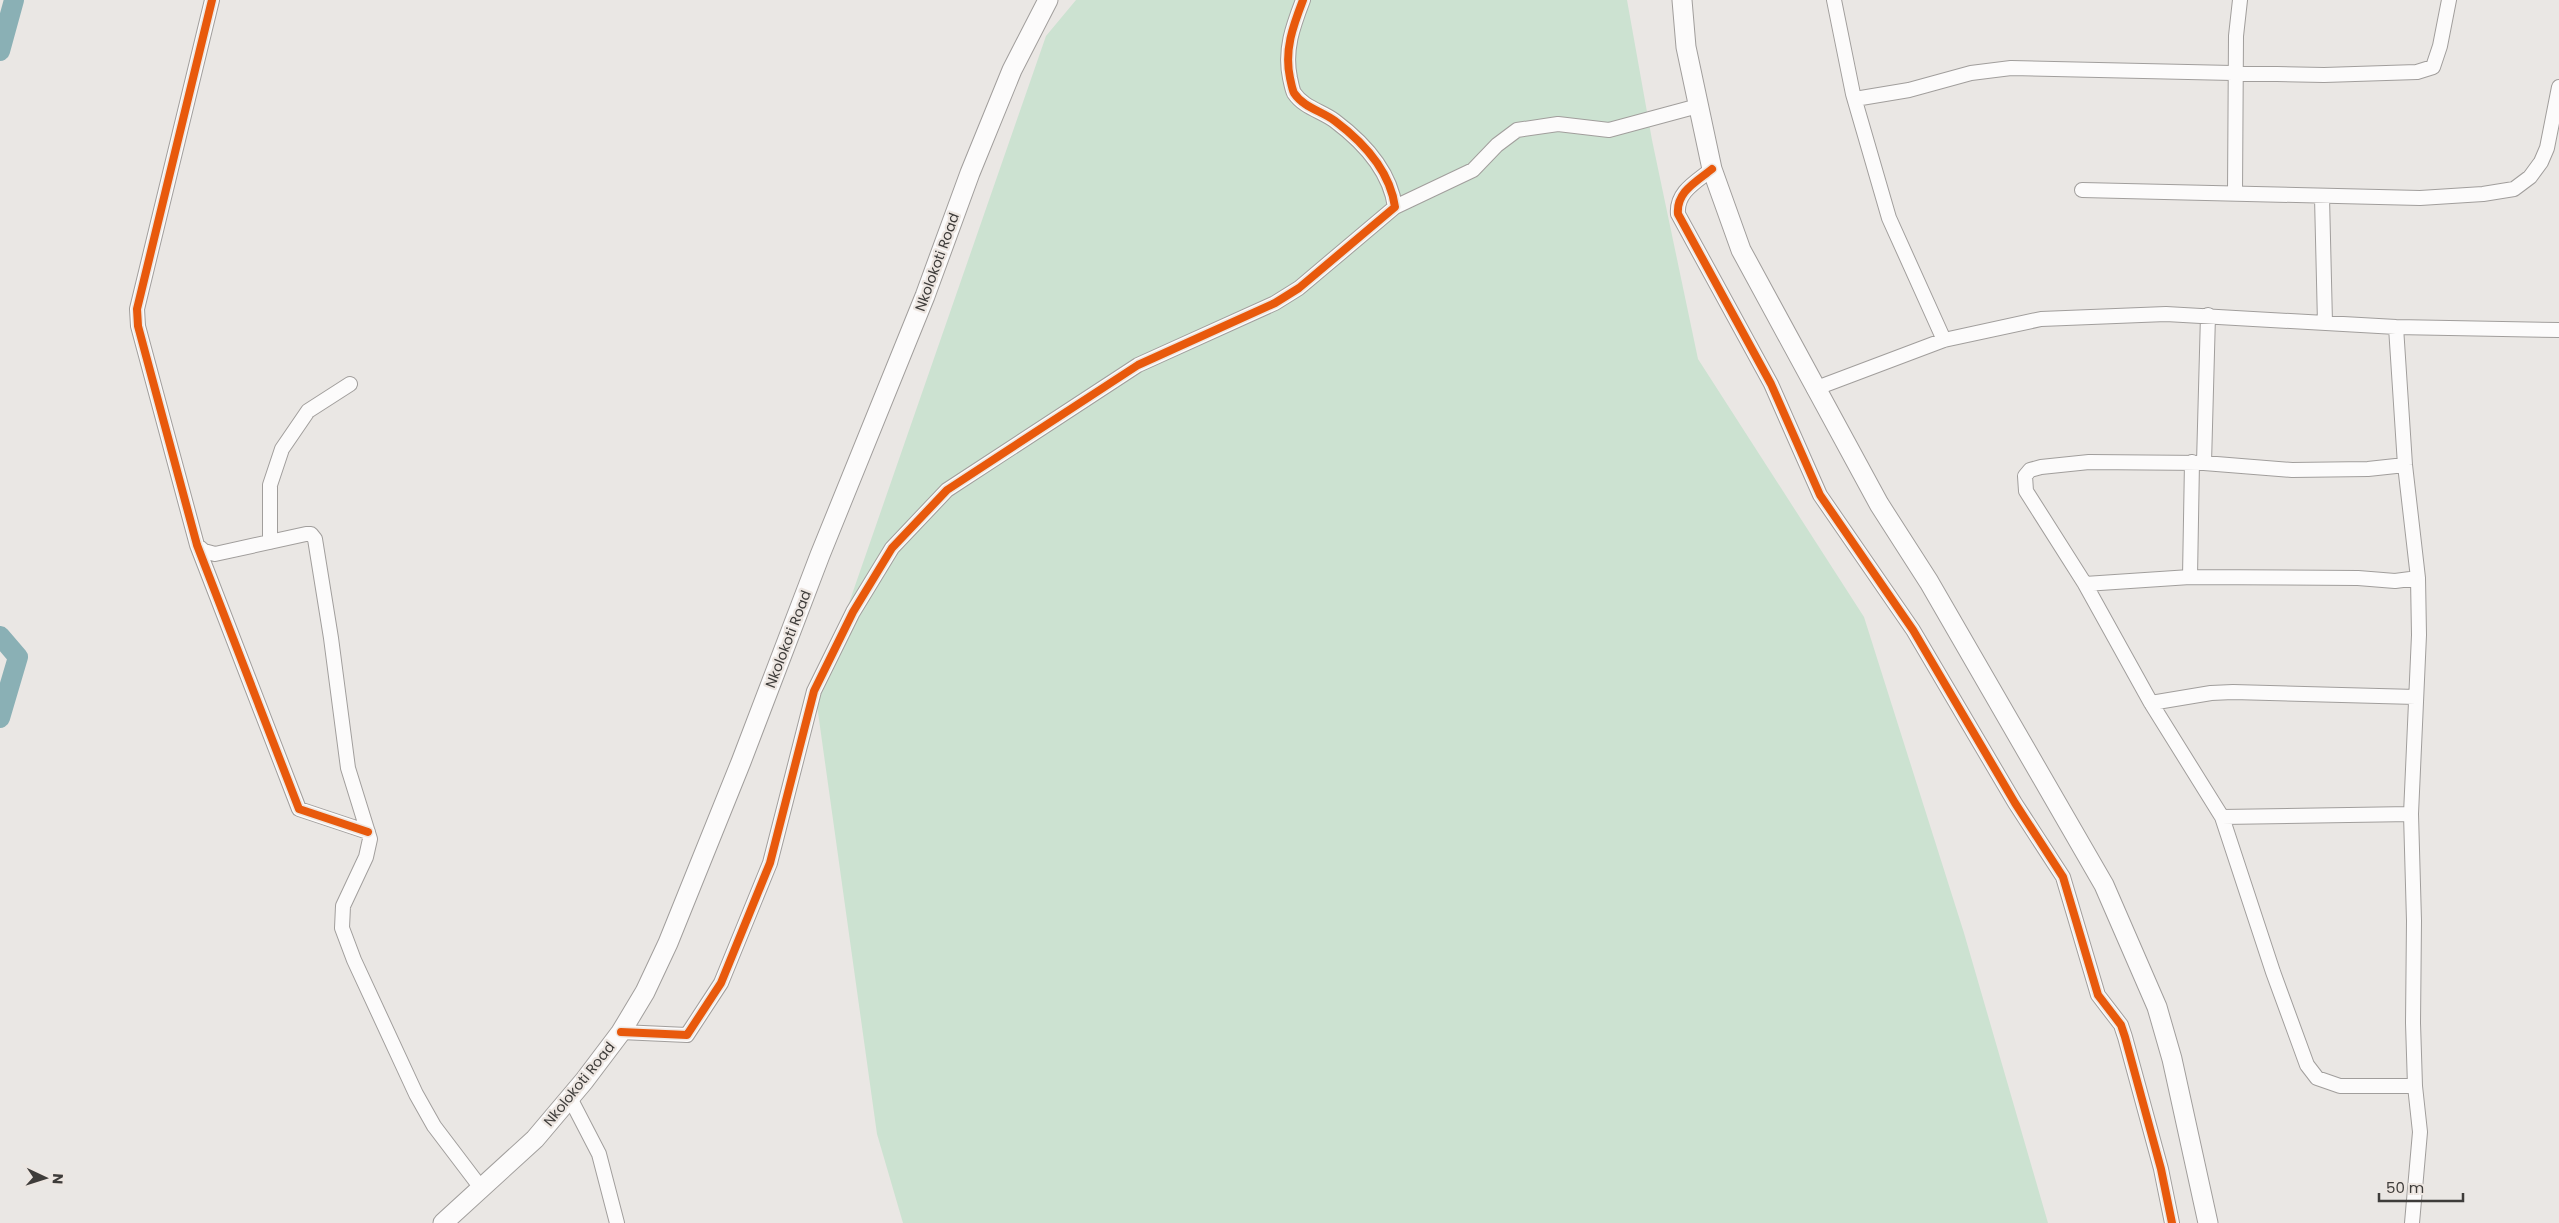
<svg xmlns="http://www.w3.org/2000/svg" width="2559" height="1223" font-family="Poppins,sans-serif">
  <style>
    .green { fill: #cce2d1 }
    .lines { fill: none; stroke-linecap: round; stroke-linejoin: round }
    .river { stroke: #8ab0b5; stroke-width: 20 }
    .minor-casing { stroke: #a19e9c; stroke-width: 16 }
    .secondary-casing { stroke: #a19e9c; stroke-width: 21 }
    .minor { stroke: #fcfbfb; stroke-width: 14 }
    .secondary { stroke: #fcfbfb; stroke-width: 19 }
    .cycleway-casing { stroke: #ede6e1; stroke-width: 11 }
    .cycleway { stroke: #e8590c; stroke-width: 8 }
    .labels { text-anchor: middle; stroke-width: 4.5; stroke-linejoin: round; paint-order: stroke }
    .street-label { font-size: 14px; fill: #3e3c3a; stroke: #ede6e1 }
  </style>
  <rect width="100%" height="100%" fill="#eae7e4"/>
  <path class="green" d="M 1076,0 L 1627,0 L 1652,140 L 1698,359 L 1864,617 L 1964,933 L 2048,1223 L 903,1223 L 877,1134 L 816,698 L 1046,36 Z"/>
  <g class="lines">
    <path class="river" d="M 0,51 L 14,0
      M 0,636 L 18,657 L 0,718"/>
    <g class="minor-casing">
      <path id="minor" d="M 212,0 L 137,309 L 138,326 L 197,545 L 299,809 L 368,832
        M 1834,0 L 1853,94 L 1889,218 L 1944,340
        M 1855,99 L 1909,90 L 1971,73 L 2011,68 L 2324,75 L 2417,72 L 2433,67 L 2440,46 L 2449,0
        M 1712,169 C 1696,182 1676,192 1678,214 L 1771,384 L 1820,495 L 1913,630 L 2015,803 L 2063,877 L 2098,995 L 2121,1025 L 2125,1037 L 2161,1169 L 2172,1223
        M 2082,190 L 2420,198 L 2483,194 L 2514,189 L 2530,177 L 2541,162 L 2547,148 L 2559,87
        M 2235,192 L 2236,36 L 2240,0
        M 2322,197 L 2325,323
        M 1395,207 L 1473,170 L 1497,145 L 1517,130 L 1558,124 L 1609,130 L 1698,106
        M 2396,327 L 2405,465 L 2418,578 L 2419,635 L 2411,814 L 2414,921 L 2413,1023 L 2415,1086 L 2420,1132 L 2412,1223
        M 1814,389 L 1944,340 L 2041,319 L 2166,314 L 2396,327 L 2559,330
        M 2204,463 L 2208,315
        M 2405,465 L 2368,469 L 2292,470 L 2204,463 L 2089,462 L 2041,467 L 2030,470 L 2025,476 L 2026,491 L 2085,584 L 2151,703 L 2222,817 L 2273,972 L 2307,1065 L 2317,1078 L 2340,1086 L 2415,1086
        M 270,542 L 270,485 L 282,449 L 308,411 L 350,384
        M 197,545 L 204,551 L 215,554 L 306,534 L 311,534 L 315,539 L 331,638 L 348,768 L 370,839 L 366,857 L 343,906 L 342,928 L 354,960 L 416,1094 L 434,1126 L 481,1188
        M 2190,577 L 2192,462
        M 2085,584 L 2190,577 L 2358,578 L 2395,581 L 2418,578
        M 2151,703 L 2211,693 L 2233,692 L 2416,697
        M 2222,817 L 2411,814
        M 621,1032 L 687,1035 L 721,983 L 770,863 L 814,691 L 853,612 L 892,548 L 947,490 L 1138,365 L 1275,303 L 1299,288 L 1395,207 C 1390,171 1363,142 1335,121 C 1322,111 1304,108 1294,93 C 1292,89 1291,82 1290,78 C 1284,50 1293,26 1303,0
        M 570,1098 L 599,1154 L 617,1223"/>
    </g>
    <g class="secondary-casing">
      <path id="secondary" d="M 1682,0 L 1686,47 L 1712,169 L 1741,250 L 1879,504 L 1929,582 L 2104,885 L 2157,1007 L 2172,1059 L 2208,1223
        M 443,1223 L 535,1139 L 584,1081 L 621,1032 L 645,992 L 668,943 L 741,762 L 820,555 L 925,296 L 970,173 L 1012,70 L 1048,0"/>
    </g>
    <use href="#minor" class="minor"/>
    <use href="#secondary" class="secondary"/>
    <g class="cycleway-casing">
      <path id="cycleway" d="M 212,0 L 137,309 L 138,326 L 197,545 L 299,809 L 368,832
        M 1712,169 C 1696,182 1676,192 1678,214 L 1771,384 L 1820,495 L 1913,630 L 2015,803 L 2063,877 L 2098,995 L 2121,1025 L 2125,1037 L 2161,1169 L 2172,1223
        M 621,1032 L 687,1035 L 721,983 L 770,863 L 814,691 L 853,612 L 892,548 L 947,490 L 1138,365 L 1275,303 L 1299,288 L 1395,207 C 1390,171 1363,142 1335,121 C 1322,111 1304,108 1294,93 C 1292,89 1291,82 1290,78 C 1284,50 1293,26 1303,0"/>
    </g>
    <use href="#cycleway" class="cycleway"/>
  </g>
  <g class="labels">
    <g class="street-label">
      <text transform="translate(937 262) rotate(-70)" y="5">Nkolokoti Road</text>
      <text transform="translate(788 639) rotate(-69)" y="5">Nkolokoti Road</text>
      <text transform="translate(579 1084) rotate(-51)" y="5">Nkolokoti Road</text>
    </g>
  </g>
  <g transform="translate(45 1178) rotate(94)" stroke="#ede6e1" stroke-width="4" paint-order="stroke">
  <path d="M0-4L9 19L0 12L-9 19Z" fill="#3e3c3a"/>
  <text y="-8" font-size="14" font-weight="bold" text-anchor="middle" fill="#3e3c3a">N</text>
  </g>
  <path d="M2379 1193v8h84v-8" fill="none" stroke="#3e3c3a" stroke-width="2.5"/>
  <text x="2386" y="1193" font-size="15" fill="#3e3c3a" stroke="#ede6e1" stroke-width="4" paint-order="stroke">50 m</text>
</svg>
